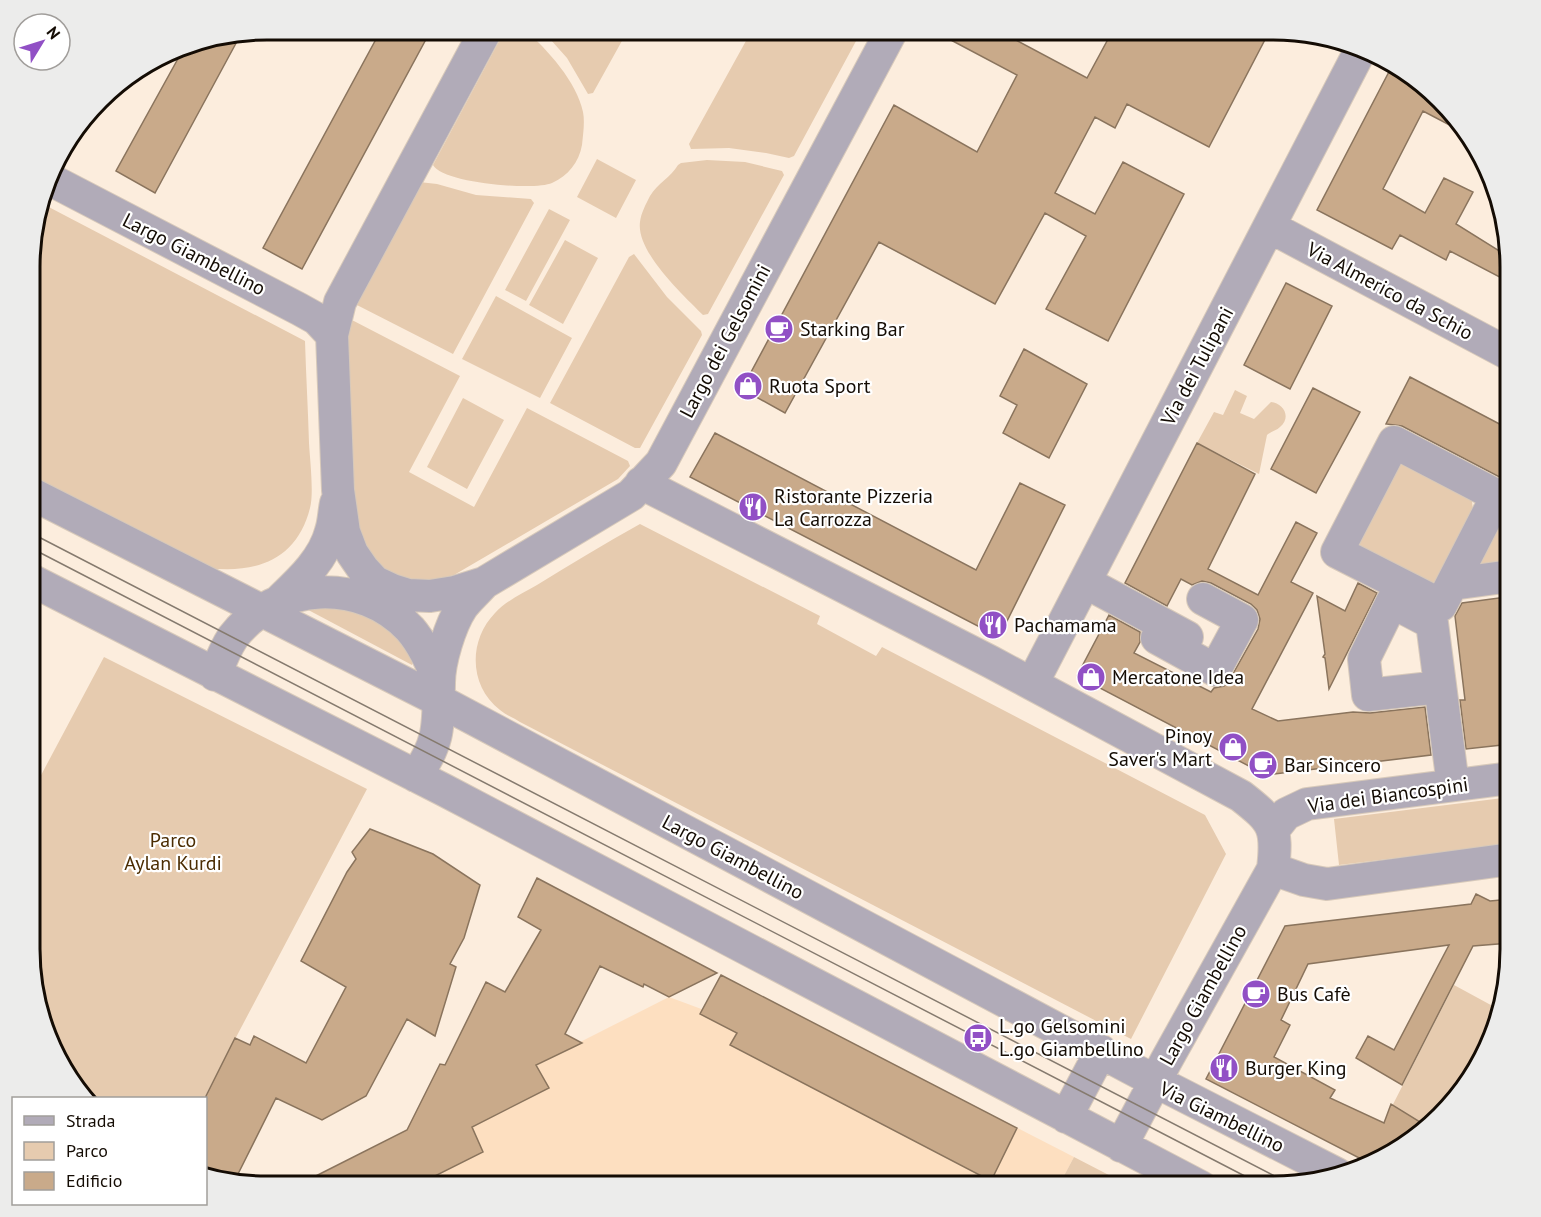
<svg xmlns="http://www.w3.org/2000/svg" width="1541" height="1217" font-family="'PT Sans',sans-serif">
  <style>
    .built { fill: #fddfc0 }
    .green { fill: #e6cbaf }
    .building { fill: #c9aa8a; stroke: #8a745d; stroke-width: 1.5 }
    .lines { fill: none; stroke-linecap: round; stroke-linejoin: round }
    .minor-casing { stroke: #d7c9ba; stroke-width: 34 }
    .minor { stroke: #b1abb8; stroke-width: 32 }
    .tram { stroke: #857a6e; stroke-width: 1.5 }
    .labels { text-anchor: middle; stroke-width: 4.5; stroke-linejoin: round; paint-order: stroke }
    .street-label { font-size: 20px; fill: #140c04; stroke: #fff }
    .poi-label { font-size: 20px; fill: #140c04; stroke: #fff; text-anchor: start }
    .park-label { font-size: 20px; fill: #4b2c02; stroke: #fff }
    .rim { fill: none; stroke: #140c04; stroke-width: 3 }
  </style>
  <rect width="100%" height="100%" fill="#fceddd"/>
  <path class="built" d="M 669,997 L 1006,1122 L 1074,1157 L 1058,1187 L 294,1187 Z"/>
  <path class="green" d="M 505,30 L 525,30 C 547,49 577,82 583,112 C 585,122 583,135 582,145 C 579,162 568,176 552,183 C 534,191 442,183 433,165 Z
    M 542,30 L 628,30 L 593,93 L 588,94 L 567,58 Z
    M 752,30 L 862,30 L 794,156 L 789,158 L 766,153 L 729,148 L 691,149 L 689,144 Z
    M 597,159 L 636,180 L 616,218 L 577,197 Z
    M 707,160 L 745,162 L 782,171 L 784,175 L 708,314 L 703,315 C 684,296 636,252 640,222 C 641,213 646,204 650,196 C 657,184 671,177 678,165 L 681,163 Z
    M 419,182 L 437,184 L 476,195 L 531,199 L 534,203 L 453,354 L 353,303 Z
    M 43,204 L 305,341 C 306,375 308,409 309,443 C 310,460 314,493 310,508 C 297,560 256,574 207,568 L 32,478 L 32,236 Z
    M 549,209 L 570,220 L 526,301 L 505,290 Z
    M 565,240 L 598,258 L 563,324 L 529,305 Z
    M 634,254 L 667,297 L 701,331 L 702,335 L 640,448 L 635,448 L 550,403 L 629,257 Z
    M 496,296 L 572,338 L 540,398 L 462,359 Z
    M 350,319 L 460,376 L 409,472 L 474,507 L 527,408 L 628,461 L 630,466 L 618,479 L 454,575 L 428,582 L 401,578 L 384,569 L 370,557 L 356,524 L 344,335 Z
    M 1235,390 L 1247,396 L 1240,413 L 1254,419 L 1271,402 C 1283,403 1292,417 1280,427 C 1276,431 1271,431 1267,435 L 1259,474 L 1197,443 L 1214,412 L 1223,415 Z
    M 463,398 L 504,420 L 467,489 L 427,467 Z
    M 1400,460 L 1466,492 L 1472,501 L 1473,511 L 1438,581 L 1432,586 L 1358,558 L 1352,533 Z
    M 1501,516 L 1503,519 L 1509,565 L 1466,566 Z
    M 640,524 L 820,616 L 817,624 L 876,656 L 882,647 L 1205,815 L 1226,854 L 1131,1039 L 520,722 C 514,718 506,715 500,710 C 469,686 468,641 495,613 C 506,601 523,593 537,585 C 571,564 606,543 640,524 Z
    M 360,603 L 415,652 L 412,665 L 297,604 Z
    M 104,657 L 367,789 L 204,1098 L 88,1098 L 54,1054 L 31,965 L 31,794 Z
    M 1511,797 L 1511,844 L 1339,865 L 1334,819 Z
    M 1454,985 L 1500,1010 L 1493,1041 L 1452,1106 L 1425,1125 L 1422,1123 L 1418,1130 L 1414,1134 L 1386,1118 Z
    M 1074,1157 L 1132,1187 L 1058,1187 Z"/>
  <path class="building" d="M 381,30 L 431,30 L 302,269 L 263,248 Z
    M 932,30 L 997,30 L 1087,78 L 1113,30 L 1270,30 L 1209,147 L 1127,104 L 1115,128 L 1095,117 L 1055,193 L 1095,214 L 1123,162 L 1184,194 L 1108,341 L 1046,309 L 1086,236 L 1045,213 L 995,304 L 879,242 L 785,413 L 742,389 L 894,105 L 977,152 L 1017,75 Z
    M 241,34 L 155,193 L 116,171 L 185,46 L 191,43 Z
    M 1392,66 L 1430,89 L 1463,132 L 1423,111 L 1383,189 L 1425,213 L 1444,178 L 1473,192 L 1456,224 L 1509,257 L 1511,283 L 1450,251 L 1446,260 L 1400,235 L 1392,249 L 1317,210 Z
    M 1286,283 L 1332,306 L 1290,389 L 1244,365 Z
    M 1024,349 L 1087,384 L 1049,458 L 1003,433 L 1017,405 L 1000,396 Z
    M 1410,377 L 1511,430 L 1511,483 L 1402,426 L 1386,424 Z
    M 1313,388 L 1360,412 L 1316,493 L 1271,469 Z
    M 715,433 L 976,570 L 1020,483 L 1065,505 L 999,637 L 690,477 Z
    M 1197,443 L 1255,474 L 1208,569 L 1258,595 L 1296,522 L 1317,533 L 1291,582 L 1313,593 L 1252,709 L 1278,721 L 1353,712 L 1370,713 L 1425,707 L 1431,755 L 1266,775 L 1077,676 L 1109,615 L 1140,632 L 1140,642 L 1134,653 L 1211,692 L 1214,688 L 1224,686 L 1230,679 L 1258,629 L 1260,619 L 1257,610 L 1251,604 L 1211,583 L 1202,581 L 1192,585 L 1181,579 L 1167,606 L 1125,583 Z
    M 1358,583 L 1377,593 L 1329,689 L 1325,658 L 1323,657 L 1325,654 L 1317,596 L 1345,611 Z
    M 1506,597 L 1511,635 L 1511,744 L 1466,749 L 1460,700 L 1465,700 L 1455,616 L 1462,603 Z
    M 370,829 L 433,854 L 480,885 L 464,938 L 450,964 L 456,967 L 435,1036 L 407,1019 L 366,1096 L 322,1120 L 276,1098 L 234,1182 L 206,1176 L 206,1096 L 235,1038 L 250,1045 L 254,1036 L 306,1063 L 346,987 L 301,961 L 347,872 L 356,859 L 352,852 Z
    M 537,878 L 717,973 L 669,997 L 644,984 L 643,987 L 600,966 L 565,1034 L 582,1043 L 536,1065 L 549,1088 L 472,1127 L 483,1152 L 413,1187 L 294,1187 L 407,1130 L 440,1064 L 445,1065 L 486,982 L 505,992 L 541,930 L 518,917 Z
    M 1476,894 L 1490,901 L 1511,899 L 1510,943 L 1473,946 L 1402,1085 L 1356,1058 L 1368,1036 L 1394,1050 L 1449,945 L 1308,964 L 1281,1020 L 1290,1025 L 1274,1057 L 1335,1090 L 1330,1098 L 1384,1123 L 1391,1104 L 1425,1125 L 1369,1166 L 1369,1163 L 1206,1079 L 1285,926 L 1471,904 Z
    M 721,975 L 1017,1128 L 991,1181 L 730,1045 L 737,1033 L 700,1014 Z"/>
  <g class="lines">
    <g class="minor-casing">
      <path id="minor" d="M 486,30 L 340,302 L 332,335 L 338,490 L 344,532 L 352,553 L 363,569 L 375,582 L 392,590 L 408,595 L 430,596 L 455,592 L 484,583 L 631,495 L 661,463 L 892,30
        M 51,180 L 299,309 L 317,319 L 332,335
        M 1270,227 L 1511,355
        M 641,483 L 991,662 L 1241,796 C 1273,821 1278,827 1273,869 L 1166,1061 L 1121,1146
        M 32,494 L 440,701 L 1155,1081 L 1337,1174
        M 1497,496 L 1441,605 L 1337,552 L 1394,442 L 1511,503
        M 31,580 L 444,790 L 1201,1187
        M 1085,582 L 1187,637
        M 1452,584 L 1511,576
        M 280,600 C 300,581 324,559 331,531 C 334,522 334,512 336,503
        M 1157,638 L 1215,670 L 1242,620 L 1203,599
        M 215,675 C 220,662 225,649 233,637 C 276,581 362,577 410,629 C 423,644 431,663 439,681
        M 1032,684 L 1362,47
        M 1440,687 L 1368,695 L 1364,659 L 1392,602 L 1432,623 L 1453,785
        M 416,776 C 441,740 438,724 439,683 C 439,662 450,625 462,607 C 468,599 477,591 484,583
        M 1274,829 L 1286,814 L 1307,804 L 1511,778
        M 1273,869 L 1304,880 L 1327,884 L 1511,859
        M 1066,1117 L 1101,1051"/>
    </g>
    <use href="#minor" class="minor"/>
    <path class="tram" d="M 31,533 L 1290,1184
      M 31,548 L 1266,1187"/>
  </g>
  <defs>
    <g id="cafe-disc" transform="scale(1.5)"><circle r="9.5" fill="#9150c5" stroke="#fff"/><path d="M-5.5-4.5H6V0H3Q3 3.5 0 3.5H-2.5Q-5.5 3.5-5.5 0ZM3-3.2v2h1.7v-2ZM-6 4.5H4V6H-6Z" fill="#fff"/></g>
    <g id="shop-disc" transform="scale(1.5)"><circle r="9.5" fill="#9150c5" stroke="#fff"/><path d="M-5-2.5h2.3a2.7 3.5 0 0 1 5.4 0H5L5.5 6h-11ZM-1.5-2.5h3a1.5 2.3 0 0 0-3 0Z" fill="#fff"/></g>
    <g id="restaurant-disc" transform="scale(1.5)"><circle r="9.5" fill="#9150c5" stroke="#fff"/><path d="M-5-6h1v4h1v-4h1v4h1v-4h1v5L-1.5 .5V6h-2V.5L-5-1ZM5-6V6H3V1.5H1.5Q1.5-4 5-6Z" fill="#fff"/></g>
    <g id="bus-disc" transform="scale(1.5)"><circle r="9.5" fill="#9150c5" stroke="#fff"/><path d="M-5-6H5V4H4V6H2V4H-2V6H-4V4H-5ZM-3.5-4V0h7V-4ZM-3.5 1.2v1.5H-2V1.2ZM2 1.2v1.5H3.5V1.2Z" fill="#fff"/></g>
  </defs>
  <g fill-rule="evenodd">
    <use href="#cafe-disc" x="779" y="329"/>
    <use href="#shop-disc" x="748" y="386"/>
    <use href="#restaurant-disc" x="753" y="507"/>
    <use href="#restaurant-disc" x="993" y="625"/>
    <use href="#shop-disc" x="1091" y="677"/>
    <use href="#shop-disc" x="1233" y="747"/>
    <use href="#cafe-disc" x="1263" y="765"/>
    <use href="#cafe-disc" x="1256" y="994"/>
    <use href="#bus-disc" x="978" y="1038"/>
    <use href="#restaurant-disc" x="1224" y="1068"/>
  </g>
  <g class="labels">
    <g class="street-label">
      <text transform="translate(194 254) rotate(27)" y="7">Largo Giambellino</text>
      <text transform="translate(1390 291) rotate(28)" y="7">Via Almerico da Schio</text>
      <text transform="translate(725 341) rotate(-62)" y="7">Largo dei Gelsomini</text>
      <text transform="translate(1197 366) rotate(-62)" y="7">Via dei Tulipani</text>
      <text transform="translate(1388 795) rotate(-8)" y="7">Via dei Biancospini</text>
      <text transform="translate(733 857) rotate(28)" y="7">Largo Giambellino</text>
      <text transform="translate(1203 995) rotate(-61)" y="7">Largo Giambellino</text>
      <text transform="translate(1222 1117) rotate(26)" y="7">Via Giambellino</text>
    </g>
    <g class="poi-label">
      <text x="800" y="336">Starking Bar</text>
      <text x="769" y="393">Ruota Sport</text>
      <text x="774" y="503">Ristorante Pizzeria<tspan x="774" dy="23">La Carrozza</tspan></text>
      <text x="1014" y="632">Pachamama</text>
      <text x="1112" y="684">Mercatone Idea</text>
      <text x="1212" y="743" text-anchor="end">Pinoy<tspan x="1212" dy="23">Saver's Mart</tspan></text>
      <text x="1284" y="772">Bar Sincero</text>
      <text x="1277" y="1001">Bus Cafè</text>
      <text x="999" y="1033">L.go Gelsomini<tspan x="999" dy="23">L.go Giambellino</tspan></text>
      <text x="1245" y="1075">Burger King</text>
    </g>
    <g class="park-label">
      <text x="173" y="847">Parco<tspan x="173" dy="23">Aylan Kurdi</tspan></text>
    </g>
  </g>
  <path d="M0 0H1541V1217H0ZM267 40H1273A227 227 0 0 1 1500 267V949A227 227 0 0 1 1273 1176H267A227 227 0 0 1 40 949V267A227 227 0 0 1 267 40Z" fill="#ececeb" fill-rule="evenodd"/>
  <path class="rim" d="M267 40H1273A227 227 0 0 1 1500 267V949A227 227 0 0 1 1273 1176H267A227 227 0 0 1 40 949V267A227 227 0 0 1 267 40Z"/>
  <rect x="12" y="1097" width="195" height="108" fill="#ffffff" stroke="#a19e9b" stroke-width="1.5"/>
  <rect x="24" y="1116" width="30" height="9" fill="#b1abb8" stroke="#a19e9b" stroke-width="1.5"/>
  <text x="66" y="1127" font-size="18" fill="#140c04">Strada</text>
  <rect x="24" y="1142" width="30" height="18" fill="#e6cbaf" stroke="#a19e9b" stroke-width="1.5"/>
  <text x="66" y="1157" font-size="18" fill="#140c04">Parco</text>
  <rect x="24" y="1172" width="30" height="18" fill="#c9aa8a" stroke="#a19e9b" stroke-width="1.5"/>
  <text x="66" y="1187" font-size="18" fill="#140c04">Edificio</text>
  <g transform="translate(42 42) rotate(52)"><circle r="28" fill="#ffffff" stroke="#a19e9b" stroke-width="1.5"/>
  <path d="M0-4.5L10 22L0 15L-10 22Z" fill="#9150c5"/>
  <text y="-9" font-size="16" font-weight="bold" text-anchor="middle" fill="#140c04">N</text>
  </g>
</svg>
